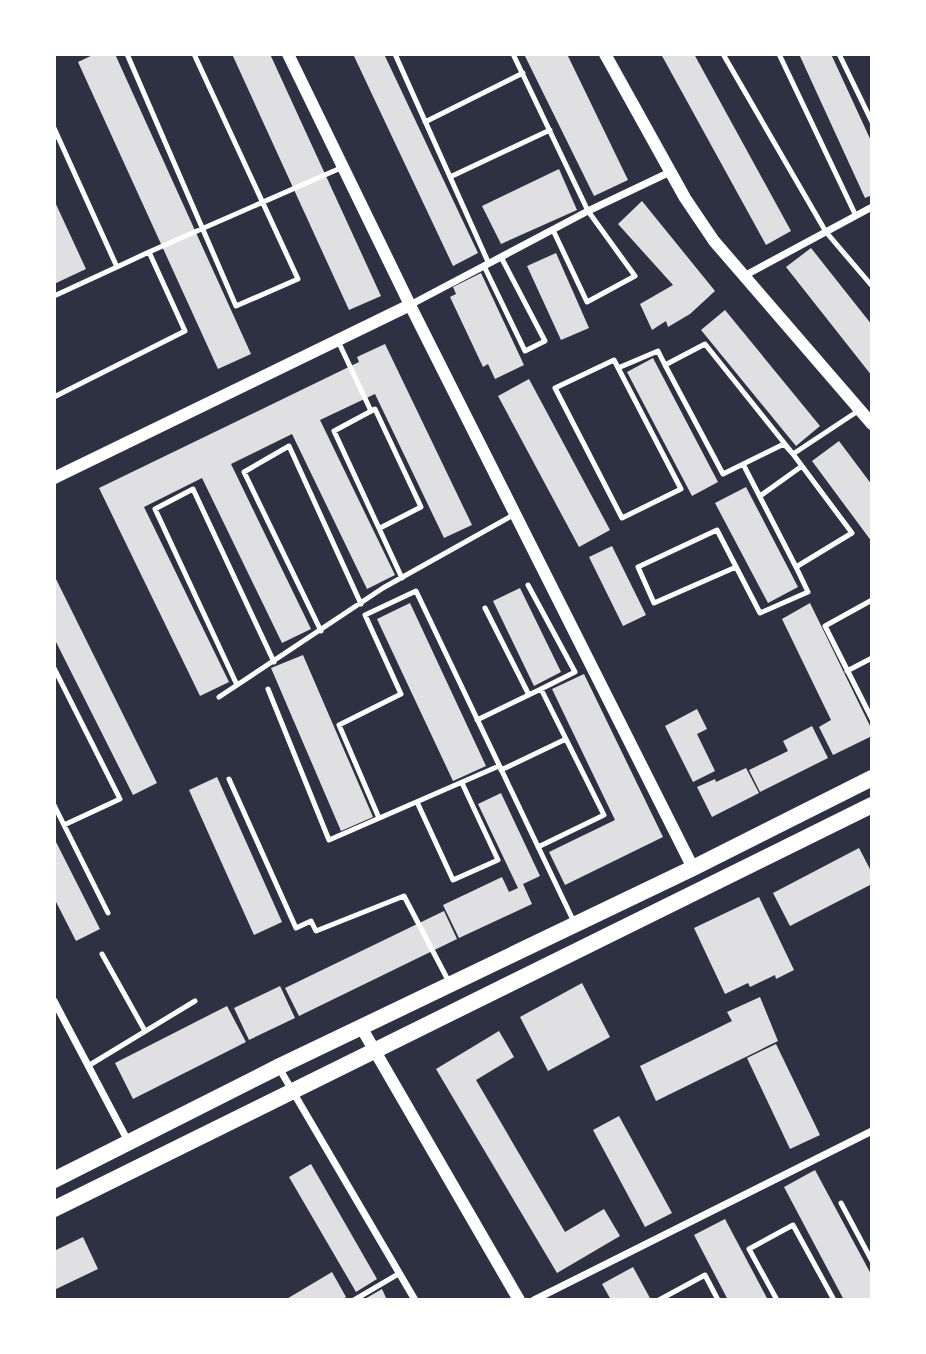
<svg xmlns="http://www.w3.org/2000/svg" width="926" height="1354" font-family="'Open Sans',sans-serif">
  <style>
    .building { fill: #e0e0e3 }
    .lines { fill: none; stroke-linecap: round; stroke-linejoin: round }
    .service { stroke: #fff; stroke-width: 5 }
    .minor { stroke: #fff; stroke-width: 7 }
    .tertiary { stroke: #fff; stroke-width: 12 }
    .primary { stroke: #fff; stroke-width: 16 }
  </style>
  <rect width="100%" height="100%" fill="#2d3142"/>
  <path class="building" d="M 95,54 L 115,54 L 251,354 L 218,369 L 78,62 Z
    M 232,54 L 270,54 L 381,296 L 349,310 Z
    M 353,54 L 384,54 L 478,253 L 453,266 Z
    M 524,54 L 567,54 L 628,180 L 594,196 Z
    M 661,54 L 694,54 L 791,231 L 766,245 Z
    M 799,54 L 831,54 L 872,143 L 872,195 L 865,198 Z
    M 559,169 L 577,210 L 501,244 L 482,206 Z
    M 54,200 L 86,269 L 54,284 Z
    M 642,201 L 715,291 L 690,314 L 668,327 L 666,321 L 652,330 L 640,304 L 673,285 L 618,224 Z
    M 811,248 L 872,325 L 872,376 L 786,267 Z
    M 556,253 L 589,328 L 561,340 L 527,266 Z
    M 481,273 L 524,365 L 495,379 L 488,364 L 483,367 L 450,297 L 456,294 L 453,287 Z
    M 725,310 L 820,426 L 796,446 L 701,330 Z
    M 385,344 L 472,525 L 444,538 L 375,394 L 320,420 L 395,575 L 367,589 L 292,434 L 231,464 L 311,629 L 282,643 L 202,478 L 144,507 L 229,682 L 200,696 L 99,488 L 359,362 L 357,357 Z
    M 653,358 L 718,482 L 692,496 L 627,372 Z
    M 529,379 L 610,530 L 579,547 L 498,396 Z
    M 839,441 L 872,485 L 872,542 L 812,461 Z
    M 746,487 L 798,587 L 768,603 L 715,503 Z
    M 612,546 L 646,615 L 623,626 L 589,557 Z
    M 54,575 L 157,783 L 133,795 L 54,638 Z
    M 520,588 L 561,672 L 534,686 L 493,601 Z
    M 410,603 L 486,766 L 453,781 L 377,619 Z
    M 810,603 L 872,730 L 872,736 L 833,755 L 819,727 L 831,720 L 782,619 Z
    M 303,655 L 373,817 L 341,831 L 271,668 Z
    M 584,674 L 663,837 L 565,885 L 549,852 L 615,820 L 552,689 Z
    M 697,709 L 707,729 L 697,734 L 715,771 L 693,782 L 665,726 Z
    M 812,726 L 828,758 L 760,792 L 749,770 L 788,751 L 783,741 Z
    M 746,768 L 759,793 L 712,817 L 697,787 L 715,779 L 716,782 Z
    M 217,777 L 282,922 L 254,935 L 189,790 Z
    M 501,793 L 540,876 L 523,884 L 532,904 L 459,938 L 443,905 L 502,877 L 509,892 L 518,888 L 478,804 Z
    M 54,838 L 100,929 L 76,941 L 54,898 Z
    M 859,848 L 872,873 L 872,884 L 790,926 L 773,893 Z
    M 759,897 L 794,970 L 776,979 L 775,975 L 750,987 L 748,983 L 725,994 L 694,928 Z
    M 444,911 L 457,939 L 299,1016 L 285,988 Z
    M 582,983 L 610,1037 L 548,1071 L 520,1017 Z
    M 280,986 L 295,1018 L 249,1040 L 234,1008 Z
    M 760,997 L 778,1041 L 656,1101 L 640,1066 L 732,1021 L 727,1012 Z
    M 227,1006 L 246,1042 L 133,1099 L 115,1063 Z
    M 499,1031 L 514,1057 L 476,1080 L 565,1232 L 604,1209 L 620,1236 L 557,1273 L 436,1069 Z
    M 776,1044 L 820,1135 L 790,1149 L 747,1058 Z
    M 619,1116 L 672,1213 L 645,1227 L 593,1130 Z
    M 311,1164 L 377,1279 L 356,1292 L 289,1177 Z
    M 815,1170 L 872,1276 L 872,1300 L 844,1300 L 784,1187 Z
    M 725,1219 L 768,1300 L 728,1300 L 694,1235 Z
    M 83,1237 L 98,1269 L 54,1290 L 54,1251 Z
    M 633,1267 L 651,1300 L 611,1300 L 602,1284 Z
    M 332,1272 L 346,1297 L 342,1300 L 285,1300 Z
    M 382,1289 L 387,1300 L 363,1300 Z"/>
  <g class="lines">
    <path class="service" d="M 127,54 L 236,306 L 298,279 L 194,54
      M 395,54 L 489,264
      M 513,54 L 588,211 L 635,276 L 587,302 L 553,230
      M 723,54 L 826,232 L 872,286
      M 779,54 L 856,216
      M 839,54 L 872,122
      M 425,122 L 523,73
      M 54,128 L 117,267 L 54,296
      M 450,177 L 550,130
      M 149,252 L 343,167
      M 484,266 L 525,351 L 545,341 L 501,257
      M 338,341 L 371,411
      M 614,360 L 681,489 L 622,518 L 555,388 Z
      M 618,368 L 658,351 L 665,365
      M 54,397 L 185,331 L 149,252 L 117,267
      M 743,464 L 796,567 L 852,533 L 793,454 L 705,344 L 665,365 L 723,474 L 784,444 L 793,454 L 858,411
      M 760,496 L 802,466
      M 380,528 L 421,507 L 375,409 L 334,431 L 402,578
      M 736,567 L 654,603 L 638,567 L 717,530 L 760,613 L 808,592 L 796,567
      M 528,585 L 575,672 L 541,689
      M 872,600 L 825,626 L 872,719
      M 485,608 L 529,695
      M 321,631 L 244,472 L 289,446 L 361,604
      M 54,668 L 120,799 L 64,825 L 54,805
      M 847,671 L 872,658
      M 237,685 L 155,509 L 193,489 L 274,662
      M 268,689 L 329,840 L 499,766
      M 219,697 L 383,588 L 515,514
      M 477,720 L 541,689 L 604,815 L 538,847
      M 501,770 L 566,739
      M 229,779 L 296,928 L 311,921 L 316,931 L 404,896 L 449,982
      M 417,802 L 453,880 L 498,860 L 462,783
      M 379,818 L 339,725 L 401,694 L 365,615 L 416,591 L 574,922
      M 64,825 L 108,913
      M 102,954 L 145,1031
      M 88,1066 L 195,1001
      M 841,1203 L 872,1261
      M 354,1300 L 400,1273
      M 659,1300 L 705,1275 L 718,1300
      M 777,1300 L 749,1249 L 793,1225 L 834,1300"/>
    <path class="minor" d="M 744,276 L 872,207
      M 410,305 L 588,211 L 670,172
      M 54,1001 L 129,1143
      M 279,1068 L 415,1300
      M 534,1300 L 872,1131"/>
    <path class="tertiary" d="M 288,54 L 410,305 L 693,868
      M 605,54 L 685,198 L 714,241 L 872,424
      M 54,478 L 410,305
      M 361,1027 L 519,1300"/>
    <path class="primary" d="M 54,1180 L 278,1067 L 693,868 L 872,778
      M 54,1209 L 872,805"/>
  </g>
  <rect width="926" height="1354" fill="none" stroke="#ffffff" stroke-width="112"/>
</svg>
